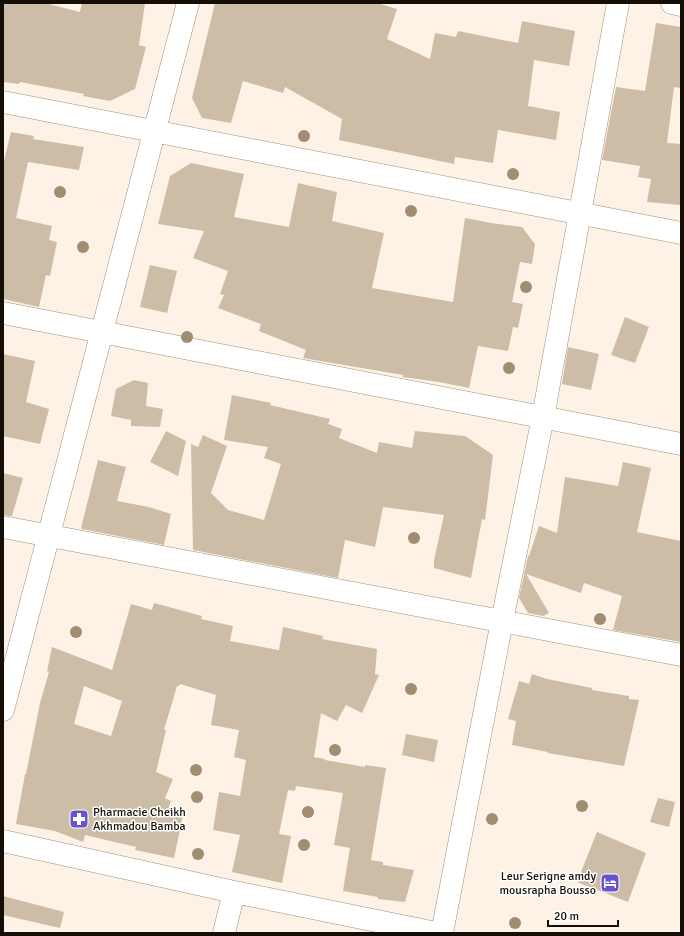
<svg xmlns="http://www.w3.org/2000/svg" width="684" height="936" font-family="Signika,sans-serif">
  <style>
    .building { fill: #cdbda7; fill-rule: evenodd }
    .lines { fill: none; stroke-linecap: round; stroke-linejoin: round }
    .minor-casing { stroke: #9f907b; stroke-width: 23 }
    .minor { stroke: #fff; stroke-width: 22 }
    .tree { fill: #a08d72 }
    .labels { text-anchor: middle; stroke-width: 3; stroke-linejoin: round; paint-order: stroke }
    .poi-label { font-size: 12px; fill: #140e07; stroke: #fff; text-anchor: start }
  </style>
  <rect width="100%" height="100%" fill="#fdf2e5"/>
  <path class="building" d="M 3,3 L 45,3 L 80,12 L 82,3 L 145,3 L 139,45 L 146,47 L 135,89 L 110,101 L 83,96 L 84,94 L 20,82 L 19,84 L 3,82 Z
    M 215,3 L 377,3 L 397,9 L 387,39 L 430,59 L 435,33 L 456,37 L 458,31 L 518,43 L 522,21 L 575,31 L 569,66 L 534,60 L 528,106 L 560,112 L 556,140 L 498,130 L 493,163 L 455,157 L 454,164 L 339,140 L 342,119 L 285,87 L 283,93 L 243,81 L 231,123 L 202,118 L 192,98 Z
    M 656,23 L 681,27 L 681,88 L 674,87 L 667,143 L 681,144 L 681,205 L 647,202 L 651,179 L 638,177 L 640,166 L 602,160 L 616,87 L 645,91 Z
    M 11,132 L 34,136 L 33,139 L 84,147 L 79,170 L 28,162 L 16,218 L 52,226 L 49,240 L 57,242 L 50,276 L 46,275 L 39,307 L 3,299 L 3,165 Z
    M 191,163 L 244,174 L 234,217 L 289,227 L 298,183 L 337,192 L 332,221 L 384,233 L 372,288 L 453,302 L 465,218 L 491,223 L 522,227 L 535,244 L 532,264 L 520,262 L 512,302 L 523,304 L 518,328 L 513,327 L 508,351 L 478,346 L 469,388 L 439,382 L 403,377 L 403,375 L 303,358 L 306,350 L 259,331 L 261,324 L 218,308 L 224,295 L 220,294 L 228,271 L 193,258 L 204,231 L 158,224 L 170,176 Z
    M 150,265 L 177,271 L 167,313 L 140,307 Z
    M 625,317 L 649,327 L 635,363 L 611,355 Z
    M 568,347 L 599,354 L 591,390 L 562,384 Z
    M 3,354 L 35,361 L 26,402 L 49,409 L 40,444 L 3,436 Z
    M 134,380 L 148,383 L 146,406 L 163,409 L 160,427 L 131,426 L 131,420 L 111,416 L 116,389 Z
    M 232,395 L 271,403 L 270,405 L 330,419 L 328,424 L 342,429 L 339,438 L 377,453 L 379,442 L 412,448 L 415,431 L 465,436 L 493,455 L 485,520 L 482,519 L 471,578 L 434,568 L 434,560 L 444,515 L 383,507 L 375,547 L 345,540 L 338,578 L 193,550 L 191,444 L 198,447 L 203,435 L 227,446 L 211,493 L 228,510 L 264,520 L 281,464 L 264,458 L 268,447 L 224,440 Z
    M 166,431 L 186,441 L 178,476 L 150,462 Z
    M 98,460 L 126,467 L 117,501 L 149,507 L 171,514 L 164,545 L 82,529 L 81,528 Z
    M 623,462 L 651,468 L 637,532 L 681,541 L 681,642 L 613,630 L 622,596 L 584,583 L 581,593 L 526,574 L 549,613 L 543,616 L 528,613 L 519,598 L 528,556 L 529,556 L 539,526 L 557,533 L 565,477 L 618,486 Z
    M 3,473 L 23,478 L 12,516 L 3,515 Z
    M 154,603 L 202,616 L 201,619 L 233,626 L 230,641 L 279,650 L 283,627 L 323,636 L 322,639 L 377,649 L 375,674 L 379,675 L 362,713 L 346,705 L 337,721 L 321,713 L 314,757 L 325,759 L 325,760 L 365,767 L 365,765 L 386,768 L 371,860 L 383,862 L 383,865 L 414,870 L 405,902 L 378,899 L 378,897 L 343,891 L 350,848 L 334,845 L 343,793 L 296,786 L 295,791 L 288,790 L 279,834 L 291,836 L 282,883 L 232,872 L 240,835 L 213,830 L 219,792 L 240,796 L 246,760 L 234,757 L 239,730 L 211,725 L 216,695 L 180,684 L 179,686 L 177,686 L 164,730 L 166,730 L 156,772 L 173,779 L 165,798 L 171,801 L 167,812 L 183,815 L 174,858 L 135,850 L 136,847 L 85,835 L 83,842 L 55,831 L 16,824 L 25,774 L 26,774 L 40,703 L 49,672 L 47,671 L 52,647 L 112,670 L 131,604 L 152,610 ZM 84,686 L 122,701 L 111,736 L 74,724 Z
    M 532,674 L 547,679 L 592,688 L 592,690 L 629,696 L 629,699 L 639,700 L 624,766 L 548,753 L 548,752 L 512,745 L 516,721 L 508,719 L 519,681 L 529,684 Z
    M 406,734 L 438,740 L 434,762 L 402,755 Z
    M 658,798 L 675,802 L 669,827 L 650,822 Z
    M 597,832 L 646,853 L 628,902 L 577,882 Z
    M 3,896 L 64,912 L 60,928 L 3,915 Z"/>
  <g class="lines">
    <g class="minor-casing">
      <path id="minor" d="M 672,3 L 681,5
        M 3,102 L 681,233
        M 3,313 L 681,444
        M 3,527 L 681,655
        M 3,710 L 188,3
        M 3,841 L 234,892 L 436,933
        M 224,933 L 234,892
        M 442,933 L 502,621 L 543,417 L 618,3"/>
    </g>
    <use href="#minor" class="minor"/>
  </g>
  <g class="tree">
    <circle cx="304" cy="136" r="6"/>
    <circle cx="513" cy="174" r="6"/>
    <circle cx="60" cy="192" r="6"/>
    <circle cx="411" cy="211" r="6"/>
    <circle cx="83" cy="247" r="6"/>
    <circle cx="526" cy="287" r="6"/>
    <circle cx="187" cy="337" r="6"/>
    <circle cx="509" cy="368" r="6"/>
    <circle cx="414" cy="538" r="6"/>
    <circle cx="600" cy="619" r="6"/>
    <circle cx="76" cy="632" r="6"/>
    <circle cx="411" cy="689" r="6"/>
    <circle cx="335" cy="750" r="6"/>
    <circle cx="196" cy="770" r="6"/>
    <circle cx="197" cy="797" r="6"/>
    <circle cx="582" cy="806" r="6"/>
    <circle cx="308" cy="812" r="6"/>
    <circle cx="492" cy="819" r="6"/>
    <circle cx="304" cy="845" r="6"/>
    <circle cx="198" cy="854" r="6"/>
    <circle cx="515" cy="923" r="6"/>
  </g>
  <defs>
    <g id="pharmacy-square" transform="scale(1)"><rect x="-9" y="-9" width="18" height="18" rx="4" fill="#6654cd" stroke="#fff"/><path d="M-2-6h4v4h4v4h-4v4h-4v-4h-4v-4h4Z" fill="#fff"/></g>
    <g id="hotel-square" transform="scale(1)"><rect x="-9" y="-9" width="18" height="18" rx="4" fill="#6654cd" stroke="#fff"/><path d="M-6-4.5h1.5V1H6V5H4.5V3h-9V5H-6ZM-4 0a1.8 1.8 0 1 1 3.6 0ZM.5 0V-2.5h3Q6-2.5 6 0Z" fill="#fff"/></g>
  </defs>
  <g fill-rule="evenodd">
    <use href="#pharmacy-square" x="79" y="819"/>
    <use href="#hotel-square" x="610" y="883"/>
  </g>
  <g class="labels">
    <g class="poi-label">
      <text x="93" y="816">Pharmacie Cheikh<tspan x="93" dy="14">Akhmadou Bamba</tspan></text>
      <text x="596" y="880" text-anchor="end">Leur Serigne amdy<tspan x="596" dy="14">mousrapha Bousso</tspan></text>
    </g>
  </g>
  <rect width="684" height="936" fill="none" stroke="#140e07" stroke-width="8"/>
  <path d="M548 920v6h70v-6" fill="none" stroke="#140e07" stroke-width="2"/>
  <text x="554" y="920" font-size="12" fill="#140e07" stroke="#ffffff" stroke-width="3" paint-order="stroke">20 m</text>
</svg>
